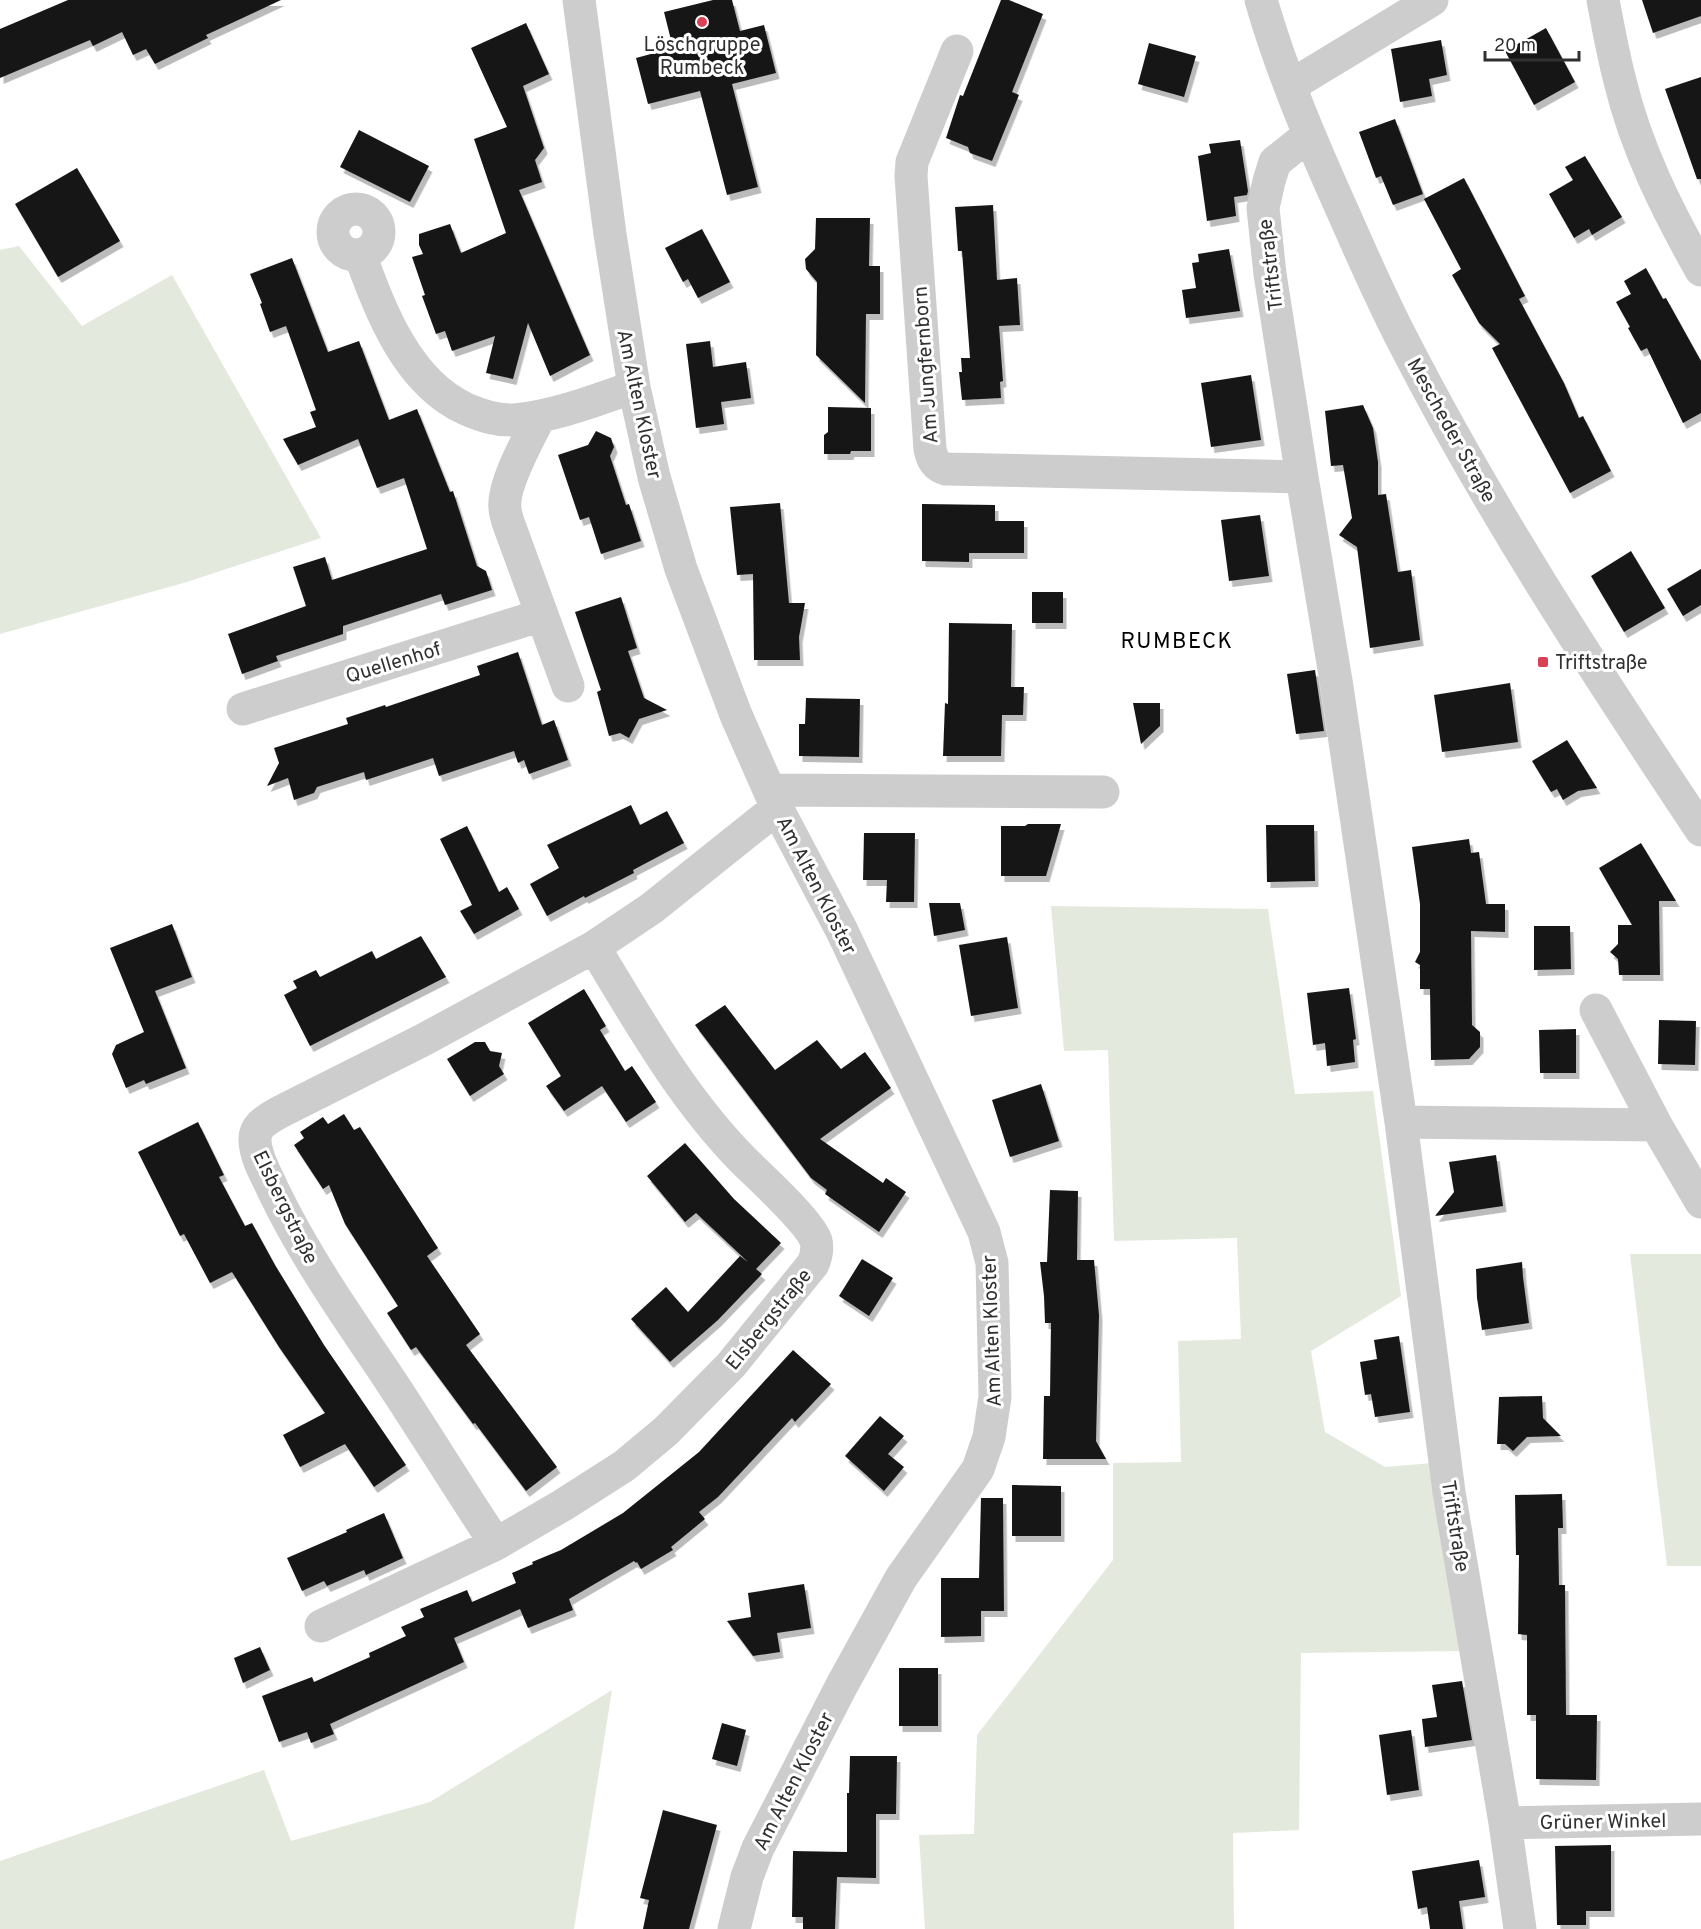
<svg xmlns="http://www.w3.org/2000/svg" width="1701" height="1929" font-family="Overpass,sans-serif">
  <style>
    .green { fill: #e4e9dd }
    .building { fill: #171717; filter: url(#shadow) }
    .lines { fill: none; stroke-linecap: round; stroke-linejoin: round }
    .minor { stroke: #cdcdcd; stroke-width: 33 }
    .poi-dot { fill: #d94157; stroke: #fff; stroke-width: 2 }
    .labels { text-anchor: middle; stroke-width: 6; stroke-linejoin: round; paint-order: stroke }
    .poi-label { font-size: 20px; fill: #303030; stroke: #fff }
    .street-label { font-size: 20px; fill: #303030; stroke: #fff }
    .quarter-label { font-size: 22px; letter-spacing: 1.5px; fill: #000; stroke: #fff }
  </style>
  <defs>
    <filter id="shadow"><feDropShadow dx="3.5" dy="6" stdDeviation="0" flood-color="#0004"/></filter>
  </defs>
  <rect width="100%" height="100%" fill="#fff"/>
  <path class="green" d="M 19,246 L 82,326 L 172,275 L 321,538 L 187,582 L 0,634 L 0,250 Z
    M 1051,906 L 1268,909 L 1295,1094 L 1373,1091 L 1401,1296 L 1311,1351 L 1325,1432 L 1385,1467 L 1432,1463 L 1462,1651 L 1301,1653 L 1299,1830 L 1233,1833 L 1234,1929 L 925,1929 L 919,1835 L 974,1834 L 977,1735 L 1113,1560 L 1113,1463 L 1181,1462 L 1178,1341 L 1241,1339 L 1237,1238 L 1114,1241 L 1108,1050 L 1064,1051 Z
    M 1630,1254 L 1701,1254 L 1701,1566 L 1667,1566 Z
    M 612,1690 L 574,1929 L 0,1929 L 0,1861 L 264,1770 L 291,1841 L 430,1802 Z"/>
  <path class="building" d="M 68,0 L 281,0 L 206,35 L 208,38 L 155,64 L 146,49 L 133,55 L 122,32 L 93,46 L 90,40 L 0,78 L 0,29 Z
    M 713,0 L 732,0 L 740,31 L 764,25 L 776,73 L 732,84 L 758,187 L 727,195 L 700,91 L 648,104 L 636,58 L 673,48 L 664,12 Z
    M 1001,0 L 1009,0 L 1043,14 L 1012,92 L 1019,95 L 992,161 L 970,153 L 968,147 L 946,138 L 960,95 L 963,96 Z
    M 1642,0 L 1701,0 L 1701,16 L 1653,33 Z
    M 526,23 L 549,74 L 523,86 L 544,148 L 535,160 L 542,182 L 519,190 L 590,355 L 550,376 L 528,323 L 513,379 L 486,373 L 495,336 L 452,351 L 445,331 L 436,334 L 422,296 L 425,295 L 412,257 L 423,254 L 419,245 L 419,234 L 450,224 L 461,253 L 506,233 L 474,139 L 507,127 L 471,48 Z
    M 1546,28 L 1575,82 L 1534,105 L 1505,51 Z
    M 1441,40 L 1447,75 L 1429,79 L 1432,96 L 1400,102 L 1391,49 Z
    M 1149,43 L 1196,56 L 1184,97 L 1138,84 Z
    M 1701,77 L 1701,179 L 1697,179 L 1665,89 Z
    M 1395,119 L 1423,194 L 1393,205 L 1381,176 L 1376,178 L 1359,132 Z
    M 359,130 L 429,166 L 410,202 L 340,167 Z
    M 1240,140 L 1248,191 L 1247,195 L 1234,197 L 1236,216 L 1207,221 L 1198,156 L 1211,153 L 1209,144 Z
    M 1585,156 L 1622,217 L 1592,235 L 1589,229 L 1574,238 L 1549,194 L 1573,180 L 1565,167 Z
    M 77,168 L 120,241 L 58,277 L 15,204 Z
    M 1464,178 L 1525,296 L 1519,299 L 1564,383 L 1579,418 L 1583,416 L 1611,471 L 1570,493 L 1492,348 L 1500,344 L 1479,323 L 1452,275 L 1461,269 L 1424,199 Z
    M 993,205 L 997,280 L 1017,278 L 1020,325 L 999,326 L 1003,381 L 1000,382 L 1001,398 L 962,400 L 959,372 L 962,372 L 961,358 L 970,358 L 962,251 L 958,251 L 955,207 Z
    M 816,218 L 870,218 L 869,266 L 880,266 L 880,314 L 866,314 L 865,403 L 816,355 L 817,282 L 806,269 L 805,259 L 815,249 Z
    M 702,229 L 730,282 L 698,298 L 688,279 L 683,282 L 665,248 Z
    M 1229,249 L 1240,311 L 1186,318 L 1182,290 L 1196,288 L 1192,263 L 1199,262 L 1198,254 Z
    M 292,258 L 328,352 L 359,341 L 389,420 L 417,409 L 450,492 L 453,491 L 477,566 L 486,571 L 492,590 L 445,605 L 441,594 L 343,626 L 343,634 L 276,656 L 278,661 L 242,674 L 228,634 L 306,606 L 293,567 L 325,557 L 332,580 L 427,549 L 404,478 L 377,488 L 358,439 L 298,465 L 283,439 L 316,427 L 310,412 L 316,410 L 286,326 L 270,332 L 260,304 L 262,303 L 250,274 Z
    M 1646,268 L 1663,299 L 1666,298 L 1701,361 L 1701,413 L 1683,423 L 1647,348 L 1641,351 L 1628,328 L 1630,327 L 1616,302 L 1631,294 L 1624,281 Z
    M 710,341 L 713,367 L 746,362 L 751,398 L 721,402 L 724,424 L 696,428 L 686,344 Z
    M 1251,375 L 1261,440 L 1211,447 L 1201,383 Z
    M 1363,405 L 1373,428 L 1378,462 L 1378,495 L 1386,494 L 1398,572 L 1411,570 L 1420,640 L 1370,648 L 1357,547 L 1339,535 L 1352,518 L 1343,465 L 1331,466 L 1325,411 Z
    M 828,407 L 871,408 L 871,451 L 851,451 L 850,454 L 824,454 L 824,435 L 828,432 Z
    M 596,431 L 611,438 L 614,447 L 610,456 L 626,505 L 629,504 L 641,541 L 601,554 L 589,517 L 580,520 L 558,455 L 588,445 Z
    M 780,503 L 789,603 L 805,603 L 799,637 L 800,660 L 754,660 L 753,574 L 737,575 L 730,507 Z
    M 922,504 L 995,505 L 995,521 L 1024,521 L 1024,553 L 969,553 L 969,562 L 922,561 Z
    M 1260,515 L 1269,576 L 1229,581 L 1221,520 Z
    M 1631,551 L 1665,608 L 1624,632 L 1591,576 Z
    M 1701,569 L 1701,605 L 1683,616 L 1667,589 Z
    M 1032,592 L 1063,592 L 1063,623 L 1032,623 Z
    M 621,597 L 637,648 L 628,651 L 644,698 L 667,710 L 639,719 L 629,738 L 620,733 L 609,736 L 597,692 L 601,690 L 575,612 Z
    M 949,623 L 1012,624 L 1011,687 L 1024,687 L 1023,715 L 1002,715 L 1001,756 L 943,756 L 945,703 L 948,704 Z
    M 518,652 L 542,725 L 554,720 L 568,760 L 529,774 L 524,760 L 518,763 L 514,751 L 439,776 L 433,758 L 366,780 L 364,772 L 317,787 L 314,793 L 294,800 L 288,778 L 267,786 L 279,763 L 274,748 L 348,724 L 346,718 L 385,705 L 386,707 L 480,675 L 477,666 Z
    M 1315,670 L 1324,731 L 1296,734 L 1287,674 Z
    M 1510,683 L 1518,742 L 1442,752 L 1434,695 Z
    M 806,698 L 860,699 L 859,757 L 799,756 L 799,724 L 805,724 Z
    M 1133,703 L 1160,703 L 1160,726 L 1141,744 Z
    M 1567,740 L 1597,788 L 1578,791 L 1563,800 L 1557,789 L 1551,792 L 1532,761 Z
    M 631,805 L 640,825 L 667,811 L 684,843 L 633,870 L 634,873 L 585,898 L 584,896 L 547,916 L 530,884 L 559,868 L 547,845 Z
    M 1028,824 L 1061,824 L 1046,876 L 1001,876 L 1001,826 L 1025,826 Z
    M 1266,825 L 1314,825 L 1315,881 L 1267,882 Z
    M 467,826 L 499,892 L 507,887 L 519,909 L 474,934 L 460,911 L 472,905 L 440,839 Z
    M 864,833 L 915,833 L 914,902 L 886,902 L 887,880 L 863,880 Z
    M 1469,839 L 1471,853 L 1479,852 L 1486,904 L 1505,904 L 1505,932 L 1471,931 L 1472,1025 L 1480,1032 L 1480,1047 L 1469,1059 L 1431,1060 L 1430,989 L 1420,989 L 1420,965 L 1415,962 L 1420,952 L 1420,904 L 1412,847 Z
    M 1641,843 L 1676,901 L 1659,901 L 1660,975 L 1619,975 L 1618,959 L 1610,952 L 1618,944 L 1618,925 L 1632,925 L 1599,868 Z
    M 929,903 L 960,903 L 965,930 L 934,936 Z
    M 172,924 L 192,977 L 155,991 L 186,1068 L 146,1084 L 144,1080 L 126,1088 L 112,1054 L 116,1045 L 144,1032 L 110,948 Z
    M 1534,926 L 1570,926 L 1571,969 L 1534,970 Z
    M 421,936 L 446,977 L 310,1046 L 284,995 L 297,988 L 293,981 L 316,970 L 320,977 L 372,951 L 376,959 Z
    M 1007,937 L 1018,1008 L 971,1016 L 959,945 Z
    M 1349,988 L 1356,1039 L 1353,1040 L 1355,1062 L 1327,1066 L 1325,1043 L 1313,1045 L 1307,993 Z
    M 584,989 L 606,1026 L 600,1030 L 625,1071 L 632,1066 L 656,1102 L 626,1122 L 602,1086 L 564,1111 L 546,1086 L 561,1076 L 528,1023 Z
    M 725,1005 L 775,1070 L 817,1040 L 841,1069 L 865,1052 L 891,1088 L 820,1139 L 883,1183 L 886,1178 L 906,1192 L 879,1232 L 825,1194 L 827,1190 L 811,1178 L 695,1025 Z
    M 1659,1020 L 1696,1021 L 1695,1065 L 1658,1064 Z
    M 1576,1029 L 1576,1073 L 1540,1073 L 1539,1030 Z
    M 475,1042 L 485,1042 L 490,1051 L 502,1053 L 499,1066 L 504,1074 L 470,1096 L 447,1059 Z
    M 1041,1084 L 1059,1141 L 1010,1157 L 992,1100 Z
    M 344,1114 L 354,1130 L 360,1127 L 438,1248 L 427,1256 L 480,1334 L 466,1345 L 557,1467 L 526,1491 L 475,1423 L 473,1424 L 416,1347 L 411,1350 L 387,1313 L 398,1306 L 345,1224 L 329,1185 L 323,1189 L 294,1145 L 304,1138 L 300,1132 L 323,1117 L 328,1124 Z
    M 198,1122 L 224,1175 L 219,1177 L 245,1226 L 252,1223 L 275,1265 L 324,1345 L 406,1465 L 374,1487 L 345,1444 L 300,1467 L 283,1435 L 325,1413 L 279,1347 L 232,1272 L 210,1283 L 184,1234 L 180,1236 L 138,1152 Z
    M 685,1143 L 734,1199 L 781,1243 L 756,1269 L 762,1274 L 718,1320 L 670,1362 L 631,1319 L 666,1287 L 688,1312 L 740,1256 L 748,1262 L 696,1213 L 685,1222 L 647,1176 Z
    M 1496,1155 L 1503,1206 L 1435,1216 L 1454,1192 L 1449,1162 Z
    M 1050,1190 L 1078,1191 L 1077,1260 L 1094,1260 L 1099,1315 L 1096,1441 L 1106,1459 L 1043,1459 L 1044,1396 L 1050,1396 L 1051,1323 L 1045,1323 L 1044,1296 L 1040,1262 L 1047,1262 Z
    M 862,1259 L 893,1278 L 869,1316 L 839,1296 Z
    M 1522,1262 L 1523,1277 L 1529,1323 L 1482,1330 L 1477,1298 L 1476,1269 Z
    M 1399,1336 L 1410,1412 L 1375,1417 L 1371,1394 L 1365,1395 L 1360,1362 L 1377,1359 L 1374,1340 Z
    M 793,1350 L 831,1384 L 795,1422 L 792,1418 L 718,1497 L 699,1512 L 705,1519 L 671,1547 L 673,1550 L 641,1569 L 637,1562 L 636,1563 L 634,1561 L 569,1599 L 573,1610 L 528,1628 L 520,1609 L 454,1638 L 464,1662 L 330,1724 L 334,1734 L 311,1743 L 307,1732 L 279,1742 L 262,1696 L 312,1677 L 314,1682 L 370,1657 L 369,1653 L 406,1636 L 401,1627 L 424,1617 L 420,1609 L 467,1590 L 472,1602 L 516,1583 L 512,1573 L 533,1564 L 532,1562 L 561,1550 L 623,1513 L 699,1452 Z
    M 1542,1396 L 1543,1418 L 1561,1436 L 1527,1437 L 1513,1451 L 1505,1444 L 1497,1444 L 1499,1397 Z
    M 880,1416 L 904,1436 L 888,1454 L 904,1467 L 884,1491 L 845,1456 Z
    M 1012,1485 L 1061,1486 L 1061,1536 L 1012,1536 Z
    M 1562,1494 L 1563,1528 L 1558,1528 L 1559,1585 L 1565,1585 L 1566,1715 L 1597,1715 L 1596,1780 L 1536,1779 L 1536,1715 L 1527,1715 L 1527,1635 L 1518,1634 L 1519,1555 L 1516,1555 L 1515,1495 Z
    M 981,1498 L 1003,1498 L 1004,1611 L 981,1611 L 981,1636 L 941,1637 L 941,1578 L 979,1578 Z
    M 384,1513 L 403,1558 L 366,1575 L 364,1570 L 327,1586 L 324,1581 L 302,1591 L 287,1558 L 347,1532 L 346,1530 Z
    M 804,1584 L 811,1628 L 777,1633 L 780,1652 L 753,1656 L 727,1621 L 751,1617 L 748,1593 Z
    M 260,1647 L 270,1670 L 243,1683 L 234,1658 Z
    M 899,1668 L 938,1668 L 938,1726 L 899,1726 Z
    M 1462,1681 L 1472,1740 L 1425,1747 L 1422,1719 L 1437,1717 L 1432,1685 Z
    M 722,1723 L 746,1730 L 737,1766 L 712,1759 Z
    M 1411,1730 L 1419,1790 L 1387,1795 L 1379,1735 Z
    M 850,1756 L 897,1756 L 896,1814 L 876,1814 L 876,1878 L 837,1877 L 835,1929 L 803,1929 L 803,1917 L 792,1917 L 793,1851 L 847,1852 L 847,1793 L 849,1793 Z
    M 663,1810 L 717,1825 L 689,1929 L 643,1929 L 649,1900 L 640,1898 Z
    M 1611,1845 L 1611,1911 L 1586,1911 L 1586,1925 L 1557,1925 L 1555,1846 Z
    M 1479,1860 L 1485,1897 L 1459,1901 L 1463,1929 L 1430,1929 L 1427,1907 L 1418,1909 L 1412,1871 Z"/>
  <g class="lines">
    <path class="minor" d="M 579,0 L 610,234 L 634,387 L 654,477 L 681,569 L 736,715 L 777,808 L 842,931 L 984,1232 L 992,1263 L 995,1397 L 989,1437 L 978,1469 L 901,1578 L 842,1685 L 758,1848 L 747,1877 L 734,1929
      M 1261,0 C 1282,73 1312,143 1343,212 C 1362,255 1381,299 1403,341 C 1490,511 1595,671 1701,830
      M 1603,0 C 1608,27 1613,54 1620,81 C 1636,148 1667,210 1701,270
      M 957,51 L 912,162 L 911,176 L 930,449 C 932,459 935,466 946,469 L 1302,477
      M 1290,86 L 1432,0
      M 1309,135 L 1275,162 L 1269,181 L 1263,208 L 1270,274 L 1302,477 L 1337,687 L 1401,1122 L 1449,1492 L 1505,1823 L 1520,1929
      M333 232a23 23 0 1 1 46 0a23 23 0 1 1-46 0Z
      M 360,255 C 381,312 407,382 466,409 C 482,416 497,421 515,420 C 556,416 596,400 634,387
      M 540,416 C 529,438 502,485 505,508 C 505,513 507,518 508,522 L 568,686
      M 243,709 L 542,615
      M 769,790 L 1103,792
      M 1401,1122 L 1656,1125 L 1596,1010
      M 1656,1125 L 1701,1202
      M 496,1544 C 458,1487 422,1428 384,1371 C 344,1312 305,1256 274,1192 C 267,1176 256,1159 255,1141 C 254,1125 268,1119 280,1112 L 423,1040 L 594,947 L 652,908 L 777,808
      M 321,1626 L 496,1544 L 563,1505 L 624,1466 L 666,1431 L 731,1365 L 813,1264 C 816,1257 818,1249 816,1241 C 810,1222 760,1177 743,1160 C 682,1098 639,1021 594,947
      M 1505,1823 L 1701,1819"/>
  </g>
  <g class="poi-dot">
    <circle cx="702" cy="22" r="6"/>
    <rect x="1537" y="656" width="12" height="12" rx="3"/>
  </g>
  <g class="labels">
    <g class="poi-label">
      <text x="702" y="51">Löschgruppe<tspan x="702" dy="23">Rumbeck</tspan></text>
      <text x="1555" y="669" text-anchor="start">Triftstraße</text>
    </g>
    <g class="street-label">
      <text transform="translate(1270 265) rotate(-97)" y="7">Triftstraße</text>
      <text transform="translate(925 365) rotate(-94)" y="7">Am Jungfernborn</text>
      <text transform="translate(640 404) rotate(78)" y="7">Am Alten Kloster</text>
      <text transform="translate(1452 430) rotate(61)" y="7">Mescheder Straße</text>
      <text transform="translate(393 662) rotate(-17)" y="7">Quellenhof</text>
      <text transform="translate(817 885) rotate(63)" y="7">Am Alten Kloster</text>
      <text transform="translate(286 1207) rotate(64)" y="7">Elsbergstraße</text>
      <text transform="translate(768 1319) rotate(-51)" y="7">Elsbergstraße</text>
      <text transform="translate(991 1331) rotate(-92)" y="7">Am Alten Kloster</text>
      <text transform="translate(1456 1526) rotate(81)" y="7">Triftstraße</text>
      <text transform="translate(793 1781) rotate(-63)" y="7">Am Alten Kloster</text>
      <text transform="translate(1603 1821) rotate(-1)" y="7">Grüner Winkel</text>
    </g>
    <g class="quarter-label">
      <text x="1177" y="648">RUMBECK</text>
    </g>
  </g>
  <path d="M1485 51v9h94v-9" fill="none" stroke="#303030" stroke-width="3"/>
  <text x="1494" y="51" font-size="18" fill="#303030" stroke="#ffffff" stroke-width="4.5" paint-order="stroke">20 m</text>
</svg>
